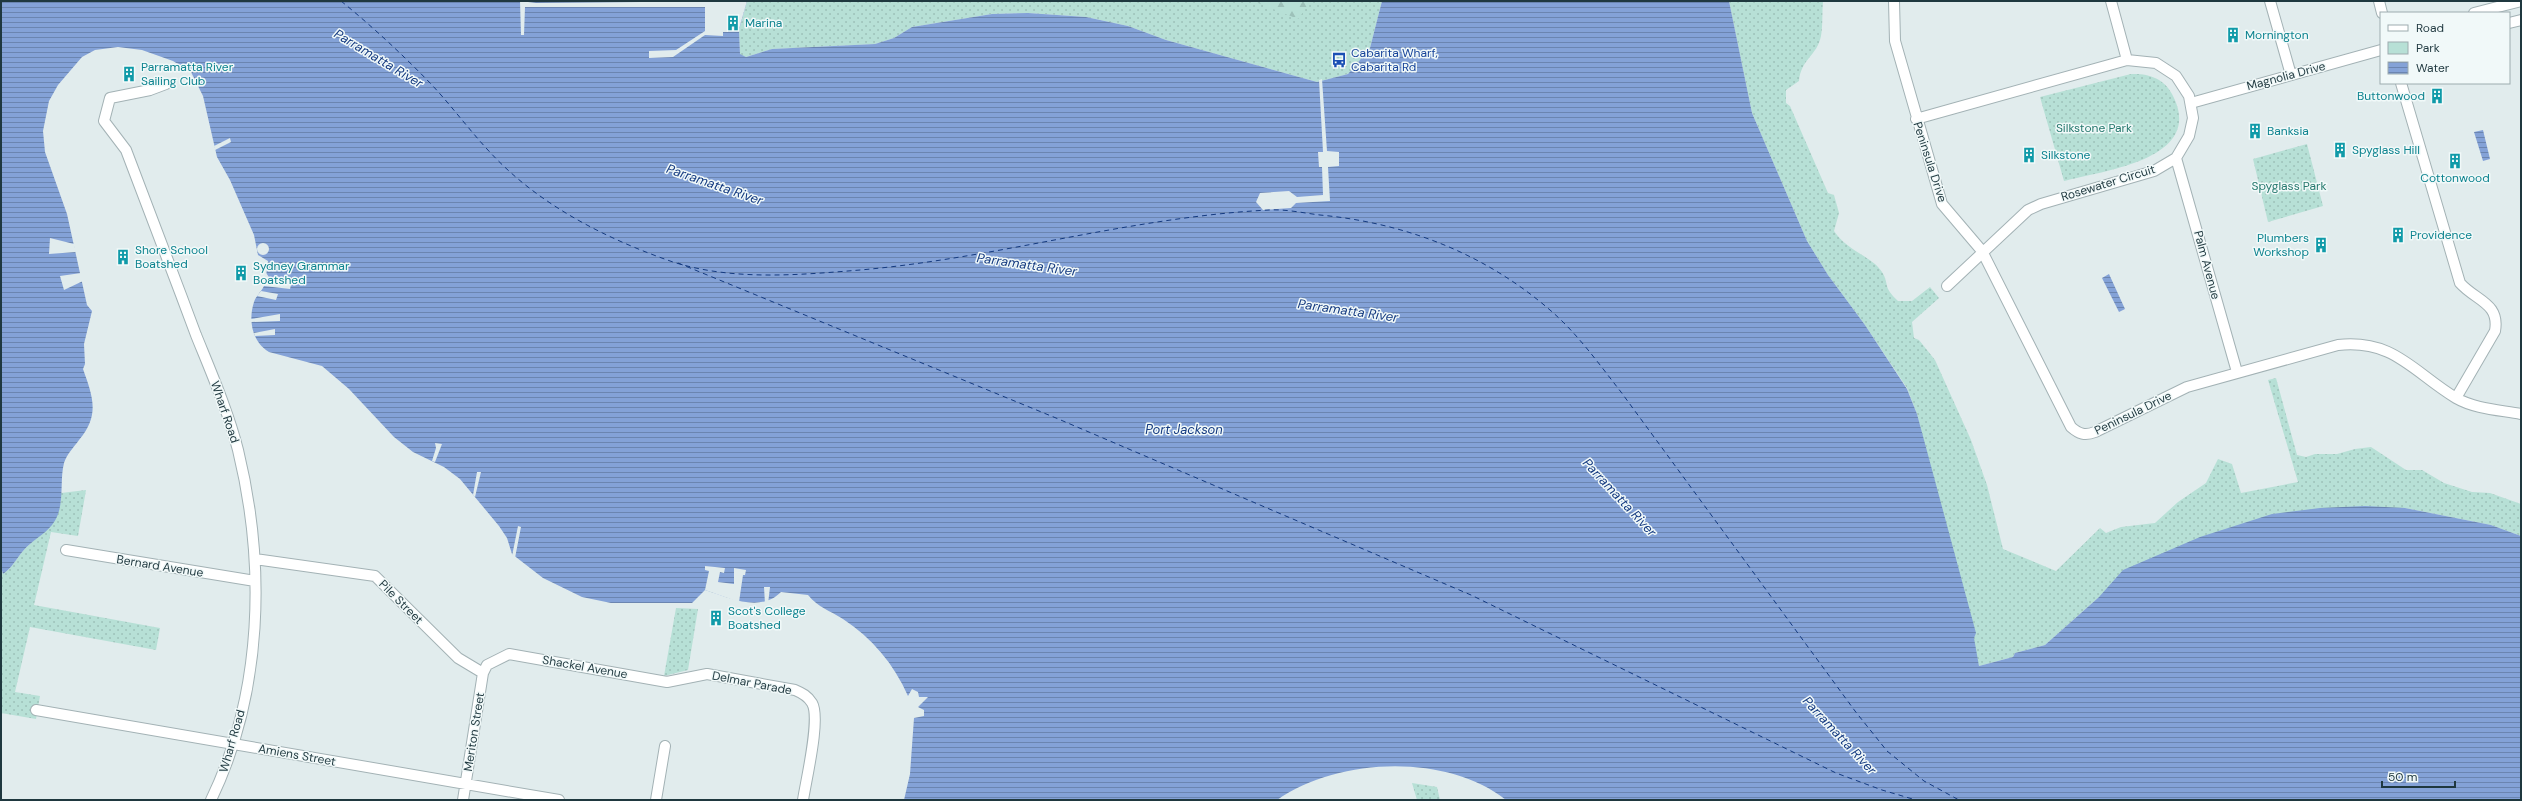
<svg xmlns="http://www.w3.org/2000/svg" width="2522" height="801" font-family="'DM Sans',sans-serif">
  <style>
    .green { fill: url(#green-dots) }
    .forest { fill: url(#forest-firs) }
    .water { fill: url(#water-rules) }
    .pier { fill: #e1eced }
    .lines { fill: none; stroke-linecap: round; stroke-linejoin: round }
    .ferry { stroke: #143a80; stroke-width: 1; stroke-dasharray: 5 4; stroke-linecap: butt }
    .street-casing { stroke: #a3b2b5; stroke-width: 12 }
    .street { stroke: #fff; stroke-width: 10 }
    .labels { text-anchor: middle; stroke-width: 3; stroke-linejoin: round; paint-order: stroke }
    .culture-label { font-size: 12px; fill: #0d838f; stroke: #f1f9f9; text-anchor: start }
    .transit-label { font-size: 12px; fill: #164399; stroke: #f1f9f9; text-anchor: start }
    .street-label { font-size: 12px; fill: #1f383f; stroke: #f1f9f9 }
    .park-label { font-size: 12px; fill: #26796e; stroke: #f1f9f9 }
    .water-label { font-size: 13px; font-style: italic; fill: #143a80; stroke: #f1f9f9 }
  </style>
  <defs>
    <pattern id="green-dots" width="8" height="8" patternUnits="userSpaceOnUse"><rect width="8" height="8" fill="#b7e0d6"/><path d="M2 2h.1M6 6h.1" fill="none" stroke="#9dc1b9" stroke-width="1.8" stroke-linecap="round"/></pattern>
    <pattern id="forest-firs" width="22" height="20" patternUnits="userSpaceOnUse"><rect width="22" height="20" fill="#b7e0d6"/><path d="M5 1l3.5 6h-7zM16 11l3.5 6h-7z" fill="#9dc1b9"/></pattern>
    <pattern id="water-rules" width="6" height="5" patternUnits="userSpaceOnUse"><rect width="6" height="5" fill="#84a2d7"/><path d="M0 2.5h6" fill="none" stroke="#6b85b0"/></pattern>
  </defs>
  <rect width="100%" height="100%" fill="#e1eced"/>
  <path class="green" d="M 747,1 L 1382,1 L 1370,48 L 1348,74 L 1317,82 L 1166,40 L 1128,26 L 1086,17 L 1028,13 L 992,14 L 912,27 L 894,38 L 875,44 L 772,49 L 746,57 L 740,55 L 739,30 Z
    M 1729,1 L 1823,1 C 1822,12 1823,25 1821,36 C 1817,56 1801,59 1799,81 L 1786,90 L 1786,103 L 1790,106 L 1828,193 L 1834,195 L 1839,213 L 1834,231 C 1847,251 1873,257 1882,272 C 1890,285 1882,286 1898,301 L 1912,301 L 1930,287 L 1939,298 L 1912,322 L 1914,338 L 1919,340 L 1935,360 L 1971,440 L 1987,485 L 2003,549 L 2056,571 L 2100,528 L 2106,533 L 2121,527 L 2155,523 L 2178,502 L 2206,483 L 2218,459 L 2232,464 L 2241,493 L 2298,482 L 2268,380 L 2276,378 L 2297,455 L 2306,457 L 2315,454 L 2337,454 L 2355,449 L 2371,447 L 2406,470 L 2422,470 L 2444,483 L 2472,492 L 2490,493 L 2521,504 L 2521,536 L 2491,525 L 2405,508 L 2099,597 L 2045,645 L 2015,653 L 2013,657 L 1979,666 L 1917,414 L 1907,388 L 1865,325 L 1828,275 L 1807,241 L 1752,113 Z
    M 2131,74 C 2147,73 2164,78 2172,94 C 2207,159 2105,170 2064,181 L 2040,97 Z
    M 2307,144 L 2323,206 L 2268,222 L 2253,159 Z
    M 86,490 L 78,536 L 51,532 L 34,605 L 160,628 L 156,650 L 30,627 L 15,692 L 40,696 L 36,719 L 1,713 L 1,567 L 3,574 C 12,568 16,559 23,551 C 42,531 61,524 61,493 Z
    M 676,608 L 698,609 L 688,670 L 664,676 Z
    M 1412,783 L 1437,787 L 1440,800 L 1417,800 Z"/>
  <path class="forest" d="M 1253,1 L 1311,1 L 1298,19 Z"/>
  <path class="water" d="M 1,1 L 747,1 L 739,30 L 740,54 L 746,57 L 772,49 L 875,44 L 894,38 L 912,27 L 992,14 L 1028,13 L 1086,17 L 1128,26 L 1166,40 L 1317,82 L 1348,74 L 1370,48 L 1382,1 L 1729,1 L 1752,113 L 1807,241 L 1828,275 L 1865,325 L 1907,389 L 1917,414 L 1976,633 L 1974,638 L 1979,666 L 2013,657 L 2015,653 L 2045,645 L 2099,597 L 2123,570 L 2200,537 L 2272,514 L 2320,508 L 2365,506 L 2405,508 L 2491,525 L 2521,536 L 2521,800 L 1506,800 C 1447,753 1338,757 1277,800 L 904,800 L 910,774 L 914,718 L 924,716 L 924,710 L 918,707 L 928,697 L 919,697 L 918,692 L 912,689 L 908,696 C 894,664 872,638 843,619 C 829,610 819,608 808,595 L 781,592 C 760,613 730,598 705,590 L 692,603 L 611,603 L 582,597 L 543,578 L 512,554 L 507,538 L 499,526 L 460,479 L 444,467 L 413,452 L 394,437 L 349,389 L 322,366 L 269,352 C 252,342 248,320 254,302 C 256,296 261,292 264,286 C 266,278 267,269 268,261 L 258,255 L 254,235 L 230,180 L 217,157 L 203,96 L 191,72 L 173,61 L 142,50 L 118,47 L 95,50 L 82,57 L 58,85 L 49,101 L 43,131 L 45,152 L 67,214 L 87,305 L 92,311 L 84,344 L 85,364 L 83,369 C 93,397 100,415 79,440 C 74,447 67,454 64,463 C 59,482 66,508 52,525 C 44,535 31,541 23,551 C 16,559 12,568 3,574 L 1,567 Z
    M 2483,130 L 2490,159 L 2483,161 L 2474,132 Z
    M 2109,274 L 2125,309 L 2119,312 L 2102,278 Z"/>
  <path class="pier" d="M 520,1 L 536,3 L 747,1 L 739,29 L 728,29 L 728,32 L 723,32 L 723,36 L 705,35 L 673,57 L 649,58 L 649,51 L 676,50 L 705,31 L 705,7 L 525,7 L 524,35 L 521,35 Z
    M 1322,79 L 1327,151 L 1339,152 L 1339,166 L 1328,167 L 1330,201 L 1296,203 L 1291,208 L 1263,210 L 1256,202 L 1260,193 L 1289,191 L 1297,197 L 1323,195 L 1322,167 L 1319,167 L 1318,152 L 1323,152 L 1319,80 Z
    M 230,138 L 231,142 L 215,150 L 214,146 Z
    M 50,238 L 74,244 L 76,252 L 49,254 Z
    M257 249a6 6 0 1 1 12 0a6 6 0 1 1-12 0Z
    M 81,273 L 83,281 L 64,290 L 60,276 Z
    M 266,273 L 269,277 L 292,280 L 290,289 L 264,286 Z
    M 261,291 L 278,294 L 276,300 L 257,296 Z
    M 280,314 L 280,321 L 251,322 L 251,319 Z
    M 275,329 L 275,335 L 255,336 L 254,333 Z
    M 435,443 L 442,444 L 435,462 L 432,461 L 436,448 Z
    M 477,472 L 481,472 L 475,497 L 473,495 Z
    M 518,526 L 521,527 L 515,558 L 512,556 Z
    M 705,566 L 725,568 L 724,573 L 720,572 L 718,582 L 734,584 L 734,568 L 746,570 L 745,575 L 743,575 L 739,602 L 705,590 L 709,571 L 705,570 Z
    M 764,587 L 770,587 L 768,604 L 765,604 Z"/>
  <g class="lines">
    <path class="ferry" d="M 341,1 C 373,27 404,56 432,85 C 458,113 480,145 509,171 C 555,213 615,242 673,262 C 733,281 799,275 860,270 C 998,258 1131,217 1269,210 C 1286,209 1303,213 1320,215 C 1405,223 1484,253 1550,310 C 1577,333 1599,364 1621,392 L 1855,711 L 1887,751 L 1924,781 L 1959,800
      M 678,263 L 1056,418 L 1471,595 L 1836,773 L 1882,790 L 1916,800"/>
    <g class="street-casing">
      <path id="street" d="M 1894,1 L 1895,41 L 1942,204 L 1982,251 L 2071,427 C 2079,434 2085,436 2095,432 L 2187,387 L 2338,345 C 2394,339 2413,372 2456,398 C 2475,409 2500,410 2521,414
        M 2111,1 L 2127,60
        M 2270,1 L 2291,75
        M 2379,1 L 2382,13
        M 2474,13 L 2521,1
        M 2509,23 L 2521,20
        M 2401,83 L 2460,283 C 2476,301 2500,303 2495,331 L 2456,398
        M 166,84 L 150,90 L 110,98 L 104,121 L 126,150 C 149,211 173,273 196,335 C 211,372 228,411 238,450 C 266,565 263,692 211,800
        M 2191,103 L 2381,50
        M 1916,119 L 2127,60 L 2156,63 L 2176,76 L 2189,96 L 2193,118 L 2189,136 L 2176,158 L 2154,171 L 2041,204 L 2028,210 L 1947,286
        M 2176,158 L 2237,372
        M 66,550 L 255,581
        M 255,559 L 375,576 L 458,658 L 483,673
        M 36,710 L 559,800
        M 463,800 L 483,673 L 487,665 L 509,654 L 667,682 L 707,674 L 795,690 C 802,693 808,696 812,703 C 821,718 806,780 803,800
        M 656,800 L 665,746"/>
    </g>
    <use href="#street" class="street"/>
  </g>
  <defs>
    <g id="building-bare" transform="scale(1.2)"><path d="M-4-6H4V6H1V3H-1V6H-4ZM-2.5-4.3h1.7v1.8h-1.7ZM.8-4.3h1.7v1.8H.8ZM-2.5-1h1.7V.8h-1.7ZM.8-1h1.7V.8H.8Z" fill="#0f9aa8" stroke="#f1f9f9" stroke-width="2.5" paint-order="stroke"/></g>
    <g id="bus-bare" transform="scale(1.2)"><path d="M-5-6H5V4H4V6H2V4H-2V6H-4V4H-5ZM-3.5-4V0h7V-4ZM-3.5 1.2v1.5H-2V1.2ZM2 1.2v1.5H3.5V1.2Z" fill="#1a4fb4" stroke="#f1f9f9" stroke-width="2.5" paint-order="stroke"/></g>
  </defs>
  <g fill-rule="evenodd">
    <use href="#building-bare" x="733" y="23"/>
    <use href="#building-bare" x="2233" y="35"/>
    <use href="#bus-bare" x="1339" y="60"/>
    <use href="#building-bare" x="129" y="74"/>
    <use href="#building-bare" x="2437" y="96"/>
    <use href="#building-bare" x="2255" y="131"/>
    <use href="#building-bare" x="2340" y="150"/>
    <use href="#building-bare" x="2029" y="155"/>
    <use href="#building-bare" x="2455" y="161"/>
    <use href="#building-bare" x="2398" y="235"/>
    <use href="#building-bare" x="2321" y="245"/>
    <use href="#building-bare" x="123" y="257"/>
    <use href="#building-bare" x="241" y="273"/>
    <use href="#building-bare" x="716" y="618"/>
  </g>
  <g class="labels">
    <g class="culture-label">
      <text x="745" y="27">Marina</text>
      <text x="2245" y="39">Mornington</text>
      <text x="141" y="71">Parramatta River<tspan x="141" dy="14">Sailing Club</tspan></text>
      <text x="2425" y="100" text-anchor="end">Buttonwood</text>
      <text x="2267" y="135">Banksia</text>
      <text x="2352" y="154">Spyglass Hill</text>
      <text x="2041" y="159">Silkstone</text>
      <text x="2455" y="182" text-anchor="middle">Cottonwood</text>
      <text x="2410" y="239">Providence</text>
      <text x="2309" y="242" text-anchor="end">Plumbers<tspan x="2309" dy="14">Workshop</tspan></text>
      <text x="135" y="254">Shore School<tspan x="135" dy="14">Boatshed</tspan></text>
      <text x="253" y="270">Sydney Grammar<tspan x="253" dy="14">Boatshed</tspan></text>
      <text x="728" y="615">Scot's College<tspan x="728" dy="14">Boatshed</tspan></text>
    </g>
    <g class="transit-label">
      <text x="1351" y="57">Cabarita Wharf,<tspan x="1351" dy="14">Cabarita Rd</tspan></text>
    </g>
    <g class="street-label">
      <text transform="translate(2286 76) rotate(-15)" y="4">Magnolia Drive</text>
      <text transform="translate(1930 162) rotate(72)" y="4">Peninsula Drive</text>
      <text transform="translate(2108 183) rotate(-17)" y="4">Rosewater Circuit</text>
      <text transform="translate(2207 265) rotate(75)" y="4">Palm Avenue</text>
      <text transform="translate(225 412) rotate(71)" y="4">Wharf Road</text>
      <text transform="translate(2133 413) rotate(-26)" y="4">Peninsula Drive</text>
      <text transform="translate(160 566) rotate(9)" y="4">Bernard Avenue</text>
      <text transform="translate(401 602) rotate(45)" y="4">Pile Street</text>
      <text transform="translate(585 667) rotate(10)" y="4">Shackel Avenue</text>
      <text transform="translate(752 683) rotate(11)" y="4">Delmar Parade</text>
      <text transform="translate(474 732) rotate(-81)" y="4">Meriton Street</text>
      <text transform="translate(232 741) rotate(-74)" y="4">Wharf Road</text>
      <text transform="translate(297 755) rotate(10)" y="4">Amiens Street</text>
    </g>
    <g class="park-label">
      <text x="2094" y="132">Silkstone Park</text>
      <text x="2289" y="190">Spyglass Park</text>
    </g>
    <g class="water-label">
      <text transform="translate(379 58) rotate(31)" y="5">Parramatta River</text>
      <text transform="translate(715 184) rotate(19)" y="5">Parramatta River</text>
      <text transform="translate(1027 264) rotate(8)" y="5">Parramatta River</text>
      <text transform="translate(1348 310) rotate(8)" y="5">Parramatta River</text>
      <text x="1184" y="434">Port Jackson</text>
      <text transform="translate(1620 497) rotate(47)" y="5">Parramatta River</text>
      <text transform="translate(1840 735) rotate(47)" y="5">Parramatta River</text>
    </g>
  </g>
  <rect width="2522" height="801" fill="none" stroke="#1f383f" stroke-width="4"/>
  <rect x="2380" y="12" width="130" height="72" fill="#f1f9f9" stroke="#9dacaf"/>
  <rect x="2388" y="25" width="20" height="6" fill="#ffffff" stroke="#9dacaf"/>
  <text x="2416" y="32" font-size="12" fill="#1f383f">Road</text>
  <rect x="2388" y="42" width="20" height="12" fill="#b7e0d6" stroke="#9dacaf"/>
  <text x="2416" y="52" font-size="12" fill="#1f383f">Park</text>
  <rect x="2388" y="62" width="20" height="12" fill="url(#water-rules)" stroke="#9dacaf"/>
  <text x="2416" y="72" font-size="12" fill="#1f383f">Water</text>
  <path d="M2382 781v6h73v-6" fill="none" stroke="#1f383f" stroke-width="2"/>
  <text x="2388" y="781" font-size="12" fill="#1f383f" stroke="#f1f9f9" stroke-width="3" paint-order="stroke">50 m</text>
</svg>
